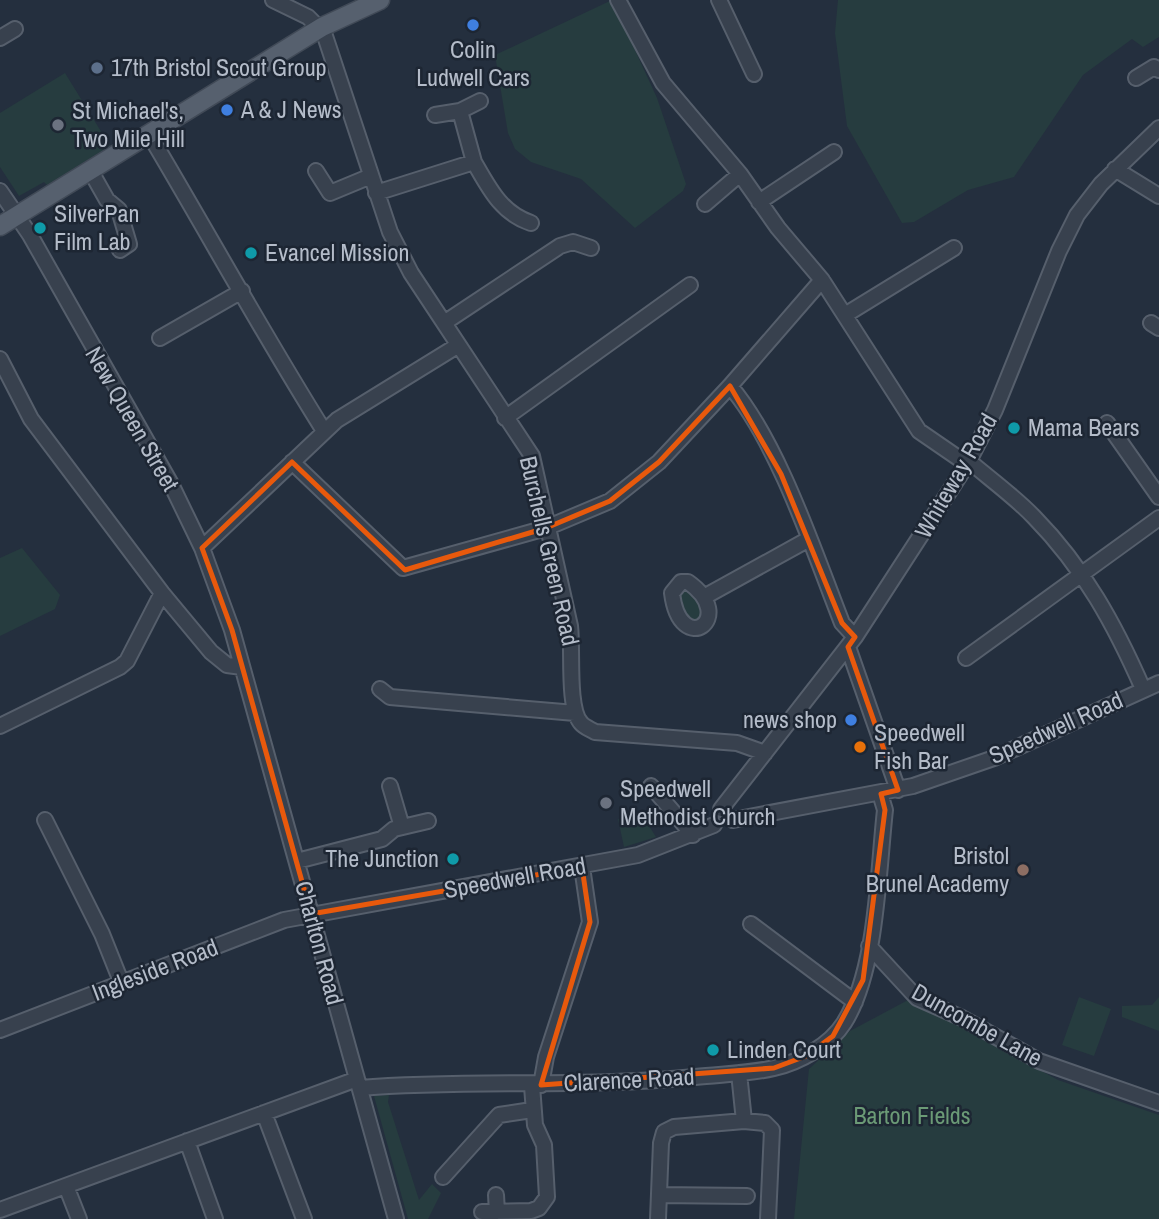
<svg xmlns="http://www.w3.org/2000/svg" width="1159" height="1219" font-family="'Archivo Narrow',sans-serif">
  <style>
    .green { fill: #263c3f }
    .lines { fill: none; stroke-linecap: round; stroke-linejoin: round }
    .minor-casing { stroke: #565f6c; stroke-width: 18 }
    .major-casing { stroke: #414a57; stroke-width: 21 }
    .minor { stroke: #38414e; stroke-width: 14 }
    .major { stroke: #56606e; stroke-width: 18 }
    .marked { fill: none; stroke: #e8590c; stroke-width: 5; stroke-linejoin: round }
    .shop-dot { fill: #3f7fe0; stroke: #1d2633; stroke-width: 2.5 }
    .service-dot { fill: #5c6f8a; stroke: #1d2633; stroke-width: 2.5 }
    .worship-dot { fill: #6b7280; stroke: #1d2633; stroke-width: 2.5 }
    .culture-dot { fill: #0f9aa8; stroke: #1d2633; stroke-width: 2.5 }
    .food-dot { fill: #e8710a; stroke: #1d2633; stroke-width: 2.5 }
    .education-dot { fill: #8d6e63; stroke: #1d2633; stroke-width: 2.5 }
    .labels { text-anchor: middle; stroke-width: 5; stroke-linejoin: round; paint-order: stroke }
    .poi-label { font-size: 24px; fill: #b4bcc9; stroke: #1d2633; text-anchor: start }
    .street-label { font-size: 24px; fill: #b4bcc9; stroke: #1d2633 }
    .park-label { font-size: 24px; fill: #6b9a76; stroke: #1d2633 }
  </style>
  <rect width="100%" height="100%" fill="#242f3e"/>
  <path class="green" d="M 612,0 L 657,98 L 686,184 L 683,191 L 635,228 L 581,179 L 531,162 L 515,149 L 508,133 L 495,55 Z
    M 838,0 L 1159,0 L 1159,37 L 1143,47 L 1132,39 L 1083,75 L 1014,177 L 968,190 L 914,222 L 902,223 L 847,126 L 835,33 Z
    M 65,73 L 110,146 L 47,185 L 44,182 L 19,196 L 0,167 L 0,113 Z
    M 22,548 L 60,595 L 55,609 L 0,636 L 0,558 Z
    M 683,587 L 695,594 L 703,611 L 698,624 C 681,618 678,606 679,590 Z
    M 642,815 L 656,837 L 624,847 L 618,819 Z
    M 1079,997 L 1111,1009 L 1094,1056 L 1062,1045 Z
    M 1159,997 L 1159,1031 L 1122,1017 L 1122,1006 L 1152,1005 Z
    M 910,999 L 1058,1080 L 1159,1115 L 1159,1219 L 794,1219 L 809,1069 L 850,1031 Z
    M 389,1095 L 388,1102 L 419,1200 L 432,1184 L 441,1193 L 428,1219 L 408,1219 L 374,1096 Z"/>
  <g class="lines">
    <g class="minor-casing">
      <path id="minor" d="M 273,0 L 308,17 L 320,29
        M 618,0 L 663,83 L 740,174 L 778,228 L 822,280 L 919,431 L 967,464
        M 719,0 L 754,74
        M 322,27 L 390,232 L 411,273 L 532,456 L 570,626 C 573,649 567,708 581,723 C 584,727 590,729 595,732 L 737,743 L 765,753
        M 0,38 L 15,29
        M 1136,78 L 1154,67 L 1159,70
        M 460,111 L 474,162
        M 435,115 L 460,111 L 480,101
        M 149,134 C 208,233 263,334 324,431
        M 1115,169 L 1159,196
        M 90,170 L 107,200 L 119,210 L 129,244 L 120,250
        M 316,171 L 330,193 L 371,176
        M 0,191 L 30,235 L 171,484 L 202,548 L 232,630 L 396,1219
        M 376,193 L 474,162 C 489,188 501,213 531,223
        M 759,202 L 834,152
        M 705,204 L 740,174
        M 845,315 L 954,248
        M 444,323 L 560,246 L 573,242 L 591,248
        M 1151,323 L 1159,328
        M 160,338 L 242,291
        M 0,359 L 31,419 L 162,593 L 211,652 L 227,665 L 242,667
        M 730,386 C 778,442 815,554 842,623 L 855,637
        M 505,418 L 690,285
        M 1107,423 L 1159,497
        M 969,461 C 990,479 1015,497 1034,517 C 1084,568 1115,625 1143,689
        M 292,462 L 403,568 L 546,528 L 610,501 L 659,462 L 730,386 L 822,280
        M 202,548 L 337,420 L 457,346
        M 681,582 L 688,582 C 739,618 680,659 672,593 Z
        M 704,597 L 809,539
        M 848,647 L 898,790
        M 966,658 L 1159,518
        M 380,689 L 390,697 L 575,713
        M 0,726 L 120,667 L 127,661 L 162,593
        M 390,786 L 402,827
        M 651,786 L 693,835
        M 721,809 L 855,637 L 969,461 L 995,410 L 1059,251 L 1077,215 L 1101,184 L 1159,128
        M 45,820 L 102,934 L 122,984
        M 733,820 L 913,786 L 994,758 L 1159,683
        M 297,861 L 382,839 L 394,829 L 428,821
        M 751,924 L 855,1002
        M 869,946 L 917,998 L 962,1018 L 1039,1061 L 1159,1103
        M 0,1030 L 284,920 L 638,855 L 714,825
        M 739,1073 L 744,1121 L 765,1123 L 772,1130 L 768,1219
        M 541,1085 L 546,1057 L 590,922 L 582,867
        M 360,1088 C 472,1079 583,1088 695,1077 C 721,1074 749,1074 774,1068 C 800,1062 830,1045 844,1023 C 877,971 878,872 885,810 L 882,800
        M 264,1113 L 304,1219
        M 187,1141 L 215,1219
        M 443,1177 L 499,1115 L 532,1110
        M 66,1186 L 79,1219
        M 496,1195 L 497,1212
        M 659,1195 L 747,1196
        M 0,1210 L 357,1079
        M 482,1212 L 531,1211 L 539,1208 L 547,1197 L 544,1145 L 535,1125 L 532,1086
        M 658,1219 L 661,1143 L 664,1132 L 674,1127 L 744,1121"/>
    </g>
    <g class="major-casing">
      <path id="major" d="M 0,226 L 322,27 L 380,0"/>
    </g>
    <use href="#minor" class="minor"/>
    <use href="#major" class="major"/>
  </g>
  <path class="marked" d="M 730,386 L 781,474 L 842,623 L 855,637 L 848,647 L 898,790 L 881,794 L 885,810 L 863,980 L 833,1036 L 806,1056 L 774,1068 L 541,1085 L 590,922 L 582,867 L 311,914 L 232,630 L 202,548 L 292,462 L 405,570 L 546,528 L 610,501 L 659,462 Z"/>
  <g class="shop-dot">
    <circle cx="473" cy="25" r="7"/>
    <circle cx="227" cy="110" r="7"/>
    <circle cx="851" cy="720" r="7"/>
  </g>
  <circle class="service-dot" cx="97" cy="68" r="7"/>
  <g class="worship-dot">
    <circle cx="58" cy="125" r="7"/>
    <circle cx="606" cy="803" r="7"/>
  </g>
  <g class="culture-dot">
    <circle cx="40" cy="228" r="7"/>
    <circle cx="251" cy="253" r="7"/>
    <circle cx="1014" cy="428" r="7"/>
    <circle cx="453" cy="859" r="7"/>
    <circle cx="713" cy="1050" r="7"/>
  </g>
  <circle class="food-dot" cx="860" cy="747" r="7"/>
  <circle class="education-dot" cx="1023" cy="870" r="7"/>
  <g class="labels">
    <g class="poi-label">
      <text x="473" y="58" text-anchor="middle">Colin<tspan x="473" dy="28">Ludwell Cars</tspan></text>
      <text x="111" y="76">17th Bristol Scout Group</text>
      <text x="241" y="118">A &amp; J News</text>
      <text x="72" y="119">St Michael's,<tspan x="72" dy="28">Two Mile Hill</tspan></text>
      <text x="54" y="222">SilverPan<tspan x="54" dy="28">Film Lab</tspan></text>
      <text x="265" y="261">Evancel Mission</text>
      <text x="1028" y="436">Mama Bears</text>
      <text x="837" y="728" text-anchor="end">news shop</text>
      <text x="874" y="741">Speedwell<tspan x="874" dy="28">Fish Bar</tspan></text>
      <text x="620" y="797">Speedwell<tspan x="620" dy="28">Methodist Church</tspan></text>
      <text x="1009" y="864" text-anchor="end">Bristol<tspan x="1009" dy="28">Brunel Academy</tspan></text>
      <text x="439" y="867" text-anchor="end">The Junction</text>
      <text x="727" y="1058">Linden Court</text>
    </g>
    <g class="street-label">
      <text transform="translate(132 419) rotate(60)" y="8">New Queen Street</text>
      <text transform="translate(956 476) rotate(-60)" y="8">Whiteway Road</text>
      <text transform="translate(549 551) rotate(77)" y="8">Burchells Green Road</text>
      <text transform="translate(1056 728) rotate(-24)" y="8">Speedwell Road</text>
      <text transform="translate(515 878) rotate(-10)" y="8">Speedwell Road</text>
      <text transform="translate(319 943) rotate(75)" y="8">Charlton Road</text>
      <text transform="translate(155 970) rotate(-21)" y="8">Ingleside Road</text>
      <text transform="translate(977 1025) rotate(29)" y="8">Duncombe Lane</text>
      <text transform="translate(629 1080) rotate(-3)" y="8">Clarence Road</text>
    </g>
    <g class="park-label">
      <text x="912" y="1124">Barton Fields</text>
    </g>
  </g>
</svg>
